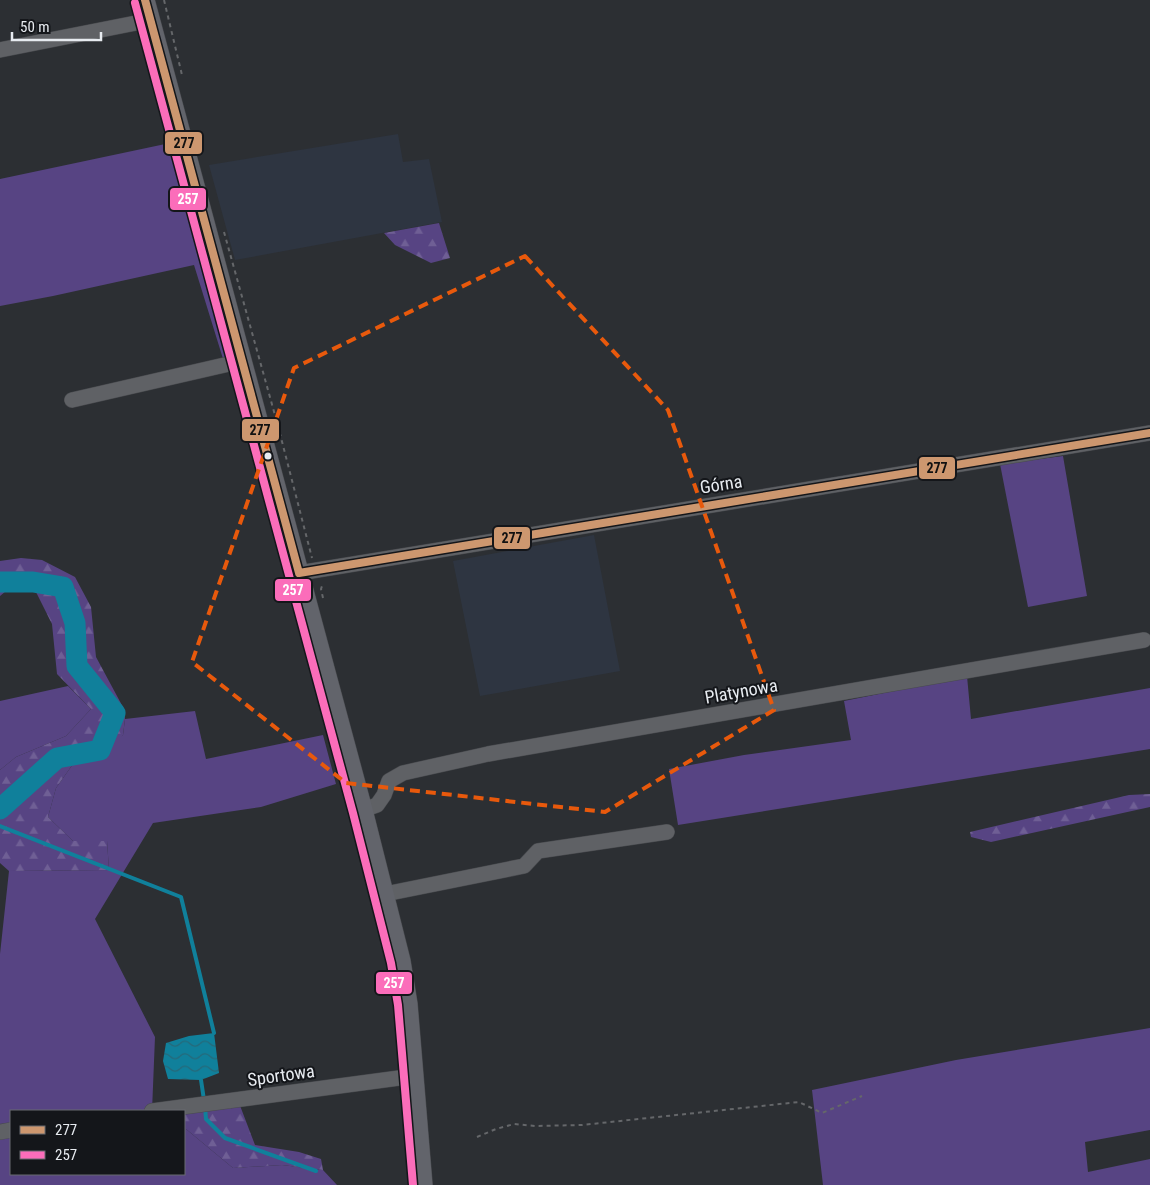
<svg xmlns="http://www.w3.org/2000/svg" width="1150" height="1185" viewBox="0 0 1150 1185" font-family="'Roboto Condensed',sans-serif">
	<defs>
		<pattern id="forest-firs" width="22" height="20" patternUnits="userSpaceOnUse" patternTransform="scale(1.25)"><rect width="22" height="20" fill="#574483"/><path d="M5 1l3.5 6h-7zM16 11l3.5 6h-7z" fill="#6f5f95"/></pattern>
		<pattern id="water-waves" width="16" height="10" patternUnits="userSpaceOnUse" patternTransform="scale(1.25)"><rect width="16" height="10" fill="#10809b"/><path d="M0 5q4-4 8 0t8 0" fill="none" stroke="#25697a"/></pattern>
	</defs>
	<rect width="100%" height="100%" fill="#2c2f33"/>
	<path fill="#2e3541" d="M 398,134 L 403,162 L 429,159 L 442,222 L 235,260 L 209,165 Z
		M 594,535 L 620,671 L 480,696 L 453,561 Z"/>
	<path fill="#574483" d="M 170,143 L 230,360 L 224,362 L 194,265 L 53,296 L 0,306 L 0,179 Z
		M 1063,456 L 1087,596 L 1028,607 L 1000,464 Z
		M 967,676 L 971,719 L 1150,688 L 1150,749 L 678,825 L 669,769 L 744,755 L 851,740 L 844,701 Z
		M 68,686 L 91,709 L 66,736 L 16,757 L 0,770 L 0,701 Z
		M 195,711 L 206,759 L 323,735 L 336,784 L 261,807 L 153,823 L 95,919 L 155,1037 L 152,1111 L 11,1111 L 11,1174 L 184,1174 L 184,1129 L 186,1129 L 233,1168 L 282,1165 L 323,1170 L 337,1185 L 0,1185 L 0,954 L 9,871 L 109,870 L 107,841 L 73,841 L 48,817 L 56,788 L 73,764 L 101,757 L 123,735 L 125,719 Z
		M 1150,1028 L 1150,1130 L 1085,1142 L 1088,1172 L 1150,1159 L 1150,1185 L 823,1185 L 812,1090 L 956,1060 Z"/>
	<path fill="url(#forest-firs)" d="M 439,223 L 450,258 L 431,263 L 395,245 L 384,233 Z
		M 21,558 L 42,560 L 75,577 L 91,607 L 96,657 L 124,709 L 125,719 L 123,735 L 118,743 L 101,757 L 73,764 L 56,788 L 48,817 L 73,841 L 107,841 L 109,870 L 9,871 L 0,863 L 0,770 L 16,757 L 66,736 L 91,709 L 57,674 L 52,624 L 35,590 L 6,591 L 0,596 L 0,561 Z
		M 1150,794 L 1150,807 L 991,842 L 971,837 L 970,832 L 1129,795 Z
		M 239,1103 L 255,1145 L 299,1152 L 321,1159 L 323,1170 L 282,1165 L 233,1168 L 186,1129 L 184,1129 L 184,1111 Z"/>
	<path fill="url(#water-waves)" d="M 214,1033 L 219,1073 L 201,1080 L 168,1079 L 163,1061 L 166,1043 L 189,1036 Z"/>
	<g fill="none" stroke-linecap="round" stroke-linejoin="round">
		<path stroke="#10809b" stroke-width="4" d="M 0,826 L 181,897 L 214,1033
			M 201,1080 L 204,1100
			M 205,1107 L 206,1119 L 225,1138 L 316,1171"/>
		<path stroke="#10809b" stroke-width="21" d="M 0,582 L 33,582 L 63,587 L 75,623 L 77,666 L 115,713 L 100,750 L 57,758 L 0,809"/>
		<defs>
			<path id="minor" d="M 0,50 L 151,20
				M 72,400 L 242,361
				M 299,573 L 1150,433
				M 363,810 L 377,805 L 384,795 L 389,781 L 403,773 L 488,754 L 1144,640
				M 385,894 L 524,866 L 538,851 L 667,832
				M 152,1111 L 414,1076
				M 0,1132 L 11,1130"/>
			<path id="major" d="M 145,0 L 363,810 L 401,961 L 408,1004 L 423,1185"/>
		</defs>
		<use href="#minor" stroke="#484a4e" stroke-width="16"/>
		<use href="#major" stroke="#484a4e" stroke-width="20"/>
		<path stroke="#65676a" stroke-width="2" stroke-dasharray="4 4" stroke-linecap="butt" d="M 164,0 L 182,75
			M 224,232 L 278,426 L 312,558
			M 323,598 L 321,589 L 323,583
			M 477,1137 L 496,1129 L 514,1124 L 535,1126 L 582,1125 L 799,1102 L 822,1113 L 862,1096"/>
		<use href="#minor" stroke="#5f6165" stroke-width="15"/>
		<use href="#major" stroke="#62646b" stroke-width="19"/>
		<defs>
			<path id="bus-1" d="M 145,0 L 299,573
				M 299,573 L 1150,433"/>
			<path id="bus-2" d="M 135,3 L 353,813 L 391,963 L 398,1005 L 413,1185"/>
		</defs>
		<use href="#bus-1" stroke="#14161a" stroke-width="11"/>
		<use href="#bus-2" stroke="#14161a" stroke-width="11"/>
		<use href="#bus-1" stroke="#cd976f" stroke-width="8"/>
		<use href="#bus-2" stroke="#fb6dba" stroke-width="8"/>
	</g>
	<path fill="none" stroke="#e8590c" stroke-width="4" stroke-dasharray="10 6" stroke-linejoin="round" d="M 525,256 L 668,410 L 774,710 L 605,812 L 346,783 L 192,662 L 294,368 Z"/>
	<circle fill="#e7ebf0" stroke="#14161a" stroke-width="2" cx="268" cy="456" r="4.5"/>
	<g text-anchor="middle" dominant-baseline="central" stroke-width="4" stroke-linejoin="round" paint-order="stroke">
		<g font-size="18" fill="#e7ebf0" stroke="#14161a">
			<text transform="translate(721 484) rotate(-9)">Górna</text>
			<text transform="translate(741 691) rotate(-10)">Platynowa</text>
			<text transform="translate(281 1075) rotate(-8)">Sportowa</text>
		</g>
	</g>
	<g stroke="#14161a" stroke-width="2">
		<rect x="164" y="131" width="39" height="24" rx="5" fill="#cd976f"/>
		<rect x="169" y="187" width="38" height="24" rx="5" fill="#fb6dba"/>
		<rect x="241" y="418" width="39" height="24" rx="5" fill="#cd976f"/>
		<rect x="918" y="456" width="38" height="24" rx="5" fill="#cd976f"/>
		<rect x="493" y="526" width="38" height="24" rx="5" fill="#cd976f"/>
		<rect x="274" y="578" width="38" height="24" rx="5" fill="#fb6dba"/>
		<rect x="375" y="971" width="38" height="24" rx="5" fill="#fb6dba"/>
	</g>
	<g font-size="14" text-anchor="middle" font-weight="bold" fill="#fff">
		<text x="188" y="204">257</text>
		<text x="293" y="595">257</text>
		<text x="394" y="988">257</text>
	</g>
	<g font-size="14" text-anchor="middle" font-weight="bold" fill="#111">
		<text x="184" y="148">277</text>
		<text x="260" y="435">277</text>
		<text x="937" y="473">277</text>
		<text x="512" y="543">277</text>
	</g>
	<rect x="10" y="1110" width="175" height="65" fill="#14161a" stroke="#686b70"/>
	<rect x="20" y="1126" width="25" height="8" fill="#cd976f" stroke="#686b70"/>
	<text x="55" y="1135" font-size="15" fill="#e7ebf0">277</text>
	<rect x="20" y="1151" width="25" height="8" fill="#fb6dba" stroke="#686b70"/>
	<text x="55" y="1160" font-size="15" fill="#e7ebf0">257</text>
	<path d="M12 32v8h89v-8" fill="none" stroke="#e7ebf0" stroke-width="2.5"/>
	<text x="20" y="32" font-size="15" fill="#e7ebf0" stroke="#14161a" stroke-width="4" paint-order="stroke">50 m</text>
</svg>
